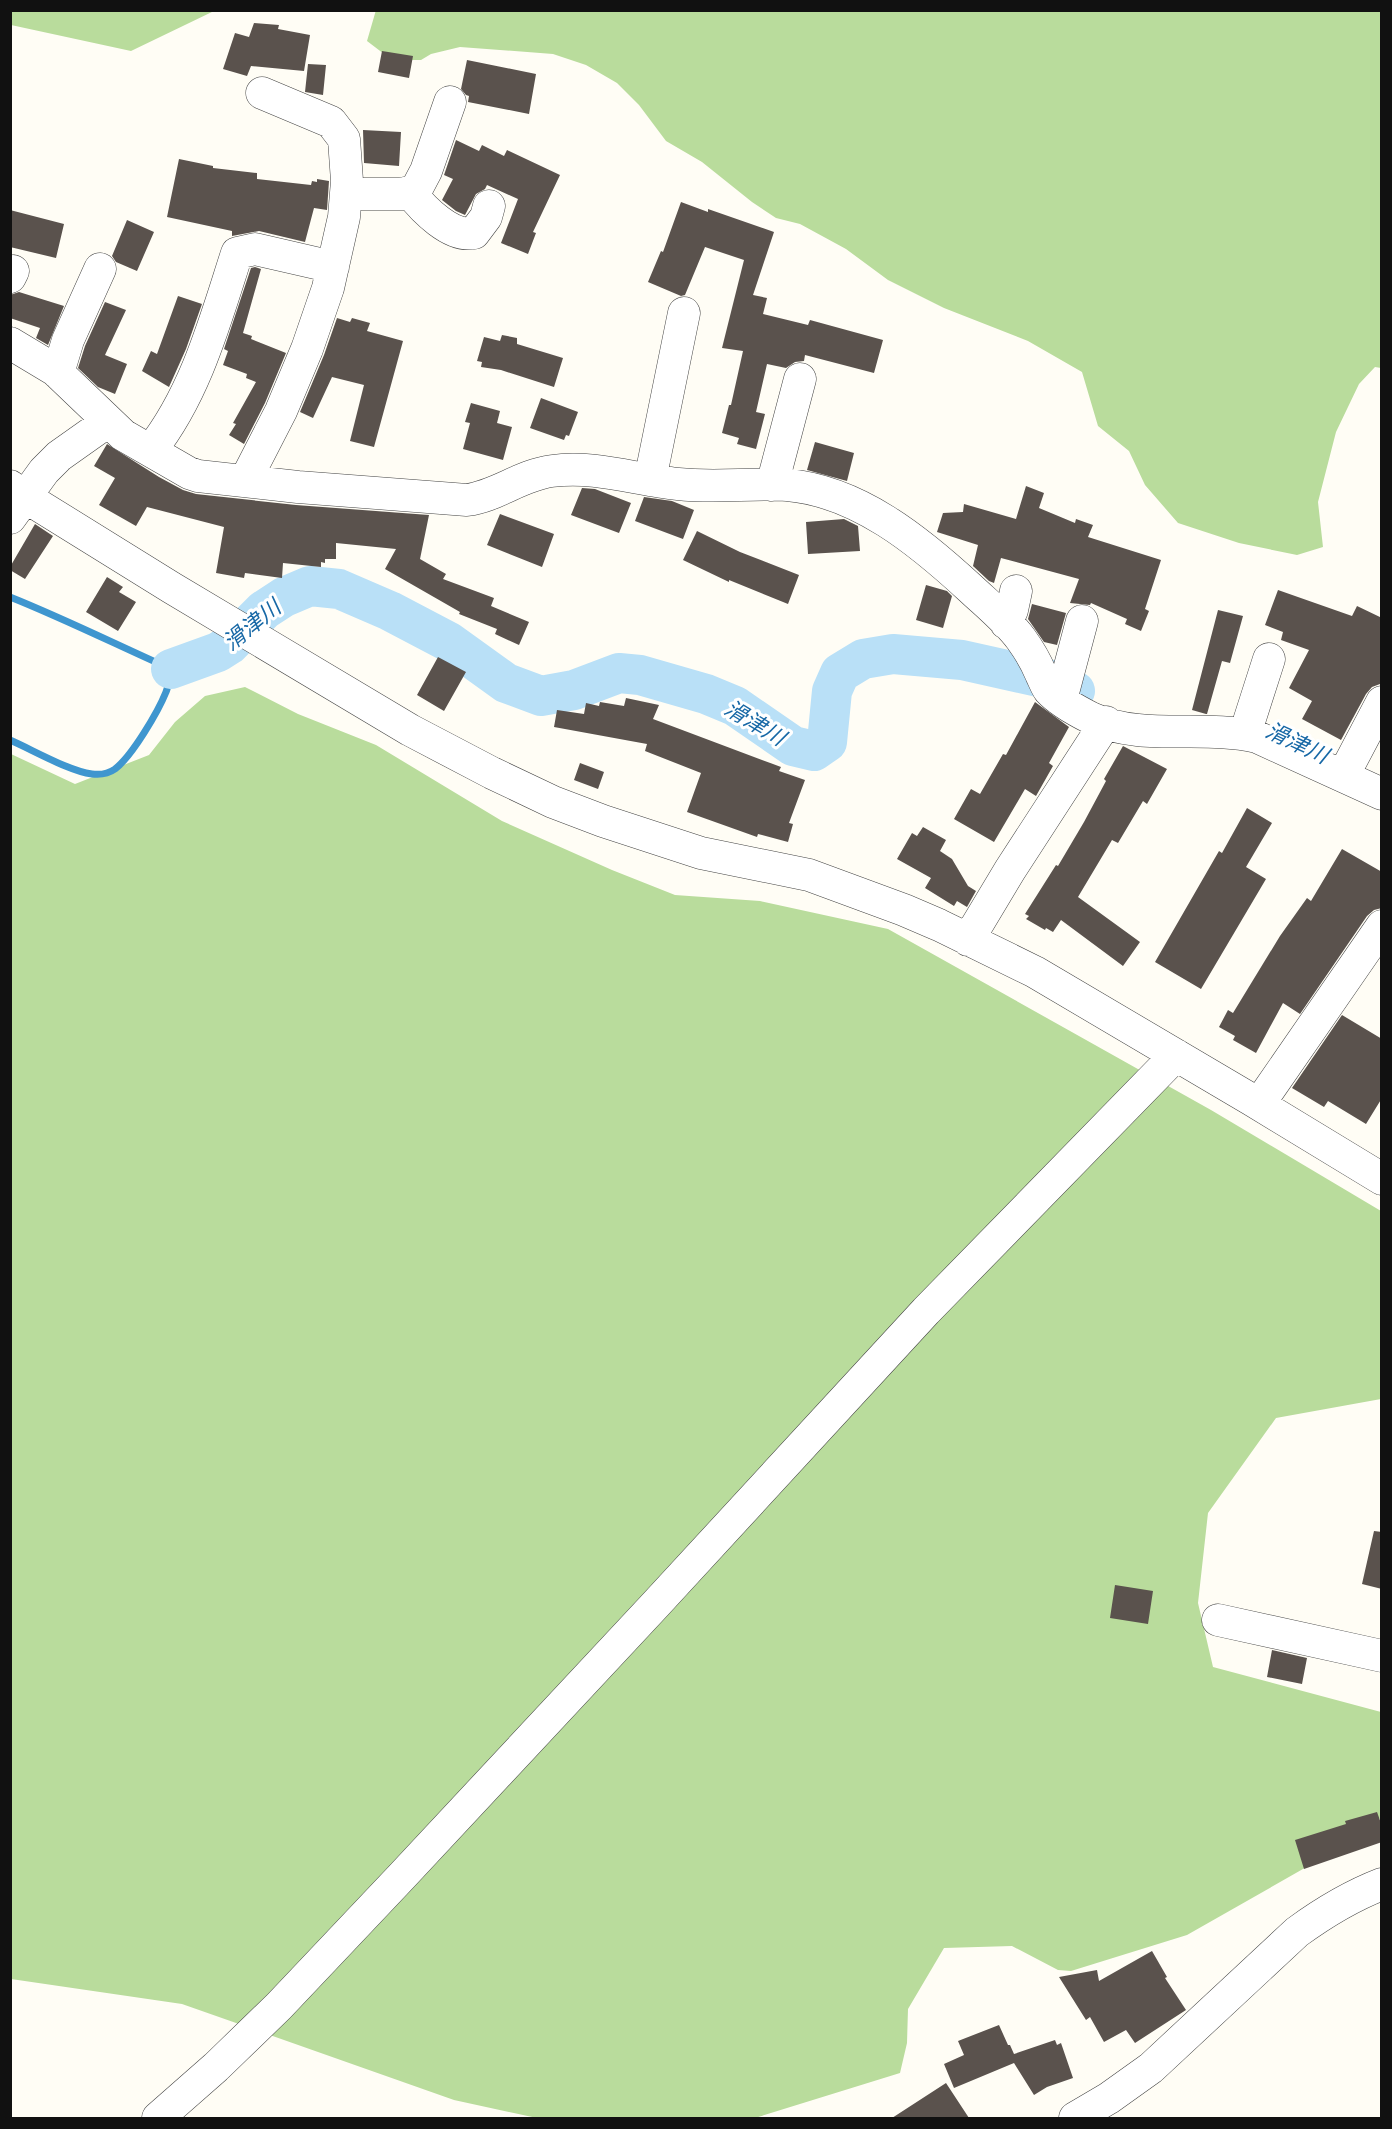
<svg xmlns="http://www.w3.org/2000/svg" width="1392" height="2129" viewBox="0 0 1392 2129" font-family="Bitter,'Noto Sans JP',serif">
	<rect width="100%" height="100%" fill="#fffdf5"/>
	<path fill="#b9dc9c" d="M 11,10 L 214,10 L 214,11 L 131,51 L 11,25 Z
		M 376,10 L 1381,11 L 1381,368 L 1375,367 L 1359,384 L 1336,432 L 1318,502 L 1323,547 L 1297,555 L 1239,543 L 1178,523 L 1145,485 L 1129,451 L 1098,426 L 1082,372 L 1028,341 L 944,308 L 888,280 L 846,249 L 800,224 L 776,218 L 752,202 L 702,162 L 666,141 L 639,105 L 617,83 L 586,65 L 553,54 L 460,47 L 431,54 L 421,60 L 392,60 L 367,41 Z
		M 245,687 L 298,714 L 376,745 L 502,821 L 612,870 L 675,895 L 760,901 L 888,929 L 1211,1110 L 1381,1211 L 1381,1399 L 1276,1418 L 1208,1513 L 1198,1603 L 1213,1667 L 1381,1712 L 1381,1817 L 1368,1832 L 1187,1935 L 1071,1971 L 1058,1970 L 1012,1946 L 944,1948 L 908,2009 L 907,2043 L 900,2073 L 755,2118 L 537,2118 L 454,2100 L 182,2004 L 11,1979 L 11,754 L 75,784 L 149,755 L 175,722 L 205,696 Z"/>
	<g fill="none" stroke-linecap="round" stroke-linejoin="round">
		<path stroke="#3f96cf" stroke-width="7" d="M 10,597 C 65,619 117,645 171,669 C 169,676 169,685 166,692 C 158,712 132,756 115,769 C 108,774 100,775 92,774 C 69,771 33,750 10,740"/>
		<path stroke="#b9e0f7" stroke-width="40" d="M 171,669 L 218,652 L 229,645 L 264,610 L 284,597 L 310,586 L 339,589 L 390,611 L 449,642 L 506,683 L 541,696 L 574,690 L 619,673 L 640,675 L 706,694 L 735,706 L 793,746 L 814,751 L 827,742 L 832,691 L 840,673 L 863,659 L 893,654 L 962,660 L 1061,682 L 1075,691"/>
	</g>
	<path fill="#5a524d" d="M 254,23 L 279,25 L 278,29 L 310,35 L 304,71 L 251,66 L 247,76 L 223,69 L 235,33 L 249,37 Z
		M 382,51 L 413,56 L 409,78 L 378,72 Z
		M 467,60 L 536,74 L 529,114 L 468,102 L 469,96 L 466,95 L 461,89 Z
		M 308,64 L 326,65 L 323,95 L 305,92 Z
		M 363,130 L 401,132 L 399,166 L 364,163 Z
		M 456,140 L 479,151 L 482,145 L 504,156 L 507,150 L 560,175 L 533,232 L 536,233 L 528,254 L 501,243 L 518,199 L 487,185 L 485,189 L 476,194 L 465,215 L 456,211 L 442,200 L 453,179 L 444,175 Z
		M 179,159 L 213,166 L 213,168 L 257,173 L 257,179 L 311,185 L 312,181 L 317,182 L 317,179 L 329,181 L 327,210 L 314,208 L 305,242 L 259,231 L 232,236 L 232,231 L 167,217 Z
		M 681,202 L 708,212 L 708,209 L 774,232 L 753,295 L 767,298 L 763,314 L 808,325 L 810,320 L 883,340 L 874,373 L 805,355 L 804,361 L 795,362 L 786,368 L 767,364 L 756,412 L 765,414 L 756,449 L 737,444 L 739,438 L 722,433 L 729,405 L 731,405 L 743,351 L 722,348 L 744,260 L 705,247 L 685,295 L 681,296 L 648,282 L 661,251 L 663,252 Z
		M 10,210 L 64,224 L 56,258 L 10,247 Z
		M 127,220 L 154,232 L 137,271 L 116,262 L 112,256 Z
		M 255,267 L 261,269 L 243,333 L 252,336 L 251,339 L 286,353 L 265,403 L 244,444 L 229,435 L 236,424 L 233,423 L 256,382 L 246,378 L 247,374 L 223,365 L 228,351 L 224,349 L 251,268 Z
		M 19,292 L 64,306 L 48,345 L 36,338 L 40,328 L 10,318 L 10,295 Z
		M 178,296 L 202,304 L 186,349 L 169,387 L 142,371 L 151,351 L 157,354 Z
		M 105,302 L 126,310 L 105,355 L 127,364 L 115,394 L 98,387 L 78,368 L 85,346 Z
		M 337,318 L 350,322 L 352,318 L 370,323 L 367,331 L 403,341 L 374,447 L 350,441 L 364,385 L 332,377 L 313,418 L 300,412 L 324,355 Z
		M 502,335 L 517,338 L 517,344 L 563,358 L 554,387 L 501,370 L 481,367 L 482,362 L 477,361 L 484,337 L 500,341 Z
		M 541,398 L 578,412 L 569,436 L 566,435 L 564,440 L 530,428 Z
		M 471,403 L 500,411 L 497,423 L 512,427 L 503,460 L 463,449 L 470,423 L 465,422 Z
		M 815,442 L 854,453 L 847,481 L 807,470 Z
		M 107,444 L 159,477 L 183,490 L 196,494 L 296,505 L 429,515 L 420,559 L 446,574 L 443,579 L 494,598 L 491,606 L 529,622 L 519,645 L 495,634 L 497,629 L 459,614 L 460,612 L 385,569 L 396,549 L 336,543 L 336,559 L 325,559 L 325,563 L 321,562 L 321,567 L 283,563 L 282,578 L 245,573 L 244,578 L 216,573 L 224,527 L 147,507 L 136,526 L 99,505 L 115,478 L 94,466 Z
		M 1026,486 L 1044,493 L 1039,508 L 1075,523 L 1076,519 L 1093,525 L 1088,537 L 1161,560 L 1145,609 L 1149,611 L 1141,631 L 1125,624 L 1127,619 L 1091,603 L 1090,605 L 1070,603 L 1079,579 L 1001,558 L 994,583 L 989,581 L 973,566 L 978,545 L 937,532 L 943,513 L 963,512 L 964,504 L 1016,519 Z
		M 582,488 L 595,489 L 631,503 L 619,533 L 571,515 Z
		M 644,497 L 672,501 L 694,510 L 683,539 L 635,521 Z
		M 500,514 L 554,534 L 542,567 L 487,545 Z
		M 844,519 L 858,526 L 860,551 L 808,554 L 806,522 Z
		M 35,524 L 53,536 L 25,579 L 10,570 L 10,567 Z
		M 697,531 L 740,552 L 799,575 L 788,604 L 729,580 L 729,582 L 683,560 Z
		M 107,577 L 123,587 L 119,592 L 136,602 L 118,631 L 86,612 Z
		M 926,585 L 947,591 L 952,596 L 943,628 L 916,620 Z
		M 1278,590 L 1352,616 L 1357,606 L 1382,618 L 1382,681 L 1380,684 L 1372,687 L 1366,694 L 1341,740 L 1302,719 L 1312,701 L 1289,688 L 1309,650 L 1281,640 L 1283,632 L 1265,625 Z
		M 1032,604 L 1066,613 L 1057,645 L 1044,642 L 1028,619 Z
		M 1218,610 L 1243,616 L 1230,663 L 1222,661 L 1207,714 L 1206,714 L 1192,710 Z
		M 438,657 L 466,672 L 444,711 L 417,695 Z
		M 626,698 L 659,705 L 653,719 L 781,767 L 779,771 L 805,780 L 789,823 L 793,824 L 788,842 L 758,834 L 757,837 L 687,812 L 701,773 L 645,751 L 647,744 L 554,727 L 557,710 L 584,714 L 586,703 L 599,706 L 600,702 L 624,706 Z
		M 1035,702 L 1069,727 L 1049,763 L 1053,766 L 1036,796 L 1025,789 L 994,842 L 954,819 L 971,789 L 980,794 L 1003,754 L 1006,755 Z
		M 1123,746 L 1167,769 L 1147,804 L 1143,801 L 1118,843 L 1112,840 L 1078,897 L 1140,942 L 1123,966 L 1061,920 L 1053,932 L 1046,928 L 1045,930 L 1026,919 L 1029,916 L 1025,914 L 1056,865 L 1058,866 L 1084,822 L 1106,781 L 1104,779 Z
		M 580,763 L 604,772 L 598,789 L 574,780 Z
		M 1247,808 L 1272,823 L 1246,867 L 1266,879 L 1201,989 L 1155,962 L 1219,851 L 1222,853 Z
		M 923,827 L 946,840 L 940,851 L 952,859 L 968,886 L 976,891 L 967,907 L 957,901 L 954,906 L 925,888 L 931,878 L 897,859 L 912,833 L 917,836 Z
		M 1342,849 L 1382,872 L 1382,908 L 1374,910 L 1367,916 L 1300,1014 L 1283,1003 L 1256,1053 L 1233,1040 L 1235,1036 L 1219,1027 L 1228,1010 L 1233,1013 L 1280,936 L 1307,898 L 1311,901 Z
		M 1342,1015 L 1382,1039 L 1382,1098 L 1366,1124 L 1328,1101 L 1324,1107 L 1292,1088 Z
		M 1374,1531 L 1382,1532 L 1382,1589 L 1362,1584 Z
		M 1115,1585 L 1153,1591 L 1148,1624 L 1110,1618 Z
		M 1272,1650 L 1307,1658 L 1302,1684 L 1267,1677 Z
		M 1377,1812 L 1382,1826 L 1382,1842 L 1304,1869 L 1295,1840 L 1346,1824 L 1345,1821 Z
		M 1152,1951 L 1167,1977 L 1165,1978 L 1186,2010 L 1135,2043 L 1126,2030 L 1104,2042 L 1090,2017 L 1086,2020 L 1059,1977 L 1097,1970 L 1099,1981 Z
		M 999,2025 L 1008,2045 L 1010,2045 L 1014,2054 L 1055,2040 L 1057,2045 L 1061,2043 L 1073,2078 L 1047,2087 L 1034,2095 L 1014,2063 L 954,2088 L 944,2064 L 964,2055 L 958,2041 Z
		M 946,2083 L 969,2118 L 892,2118 Z"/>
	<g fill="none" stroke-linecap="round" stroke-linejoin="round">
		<defs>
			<path id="minor" d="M 410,192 C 423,209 451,238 474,233 L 486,217 L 489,206
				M 346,194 L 402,194 L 416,190 L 426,171 L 450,102
				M 10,277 L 13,271
				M 10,343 L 55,370 L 123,435 L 189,473 L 198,476 L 298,487 L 467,500 C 497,496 521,475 552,471 C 595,465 636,480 678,484 C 714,488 751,483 787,485 C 858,491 919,541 970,588 C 987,604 1007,620 1021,639 C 1029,650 1036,662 1041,674 C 1044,680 1046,686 1049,690 C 1060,702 1077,711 1091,718 C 1143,742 1203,724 1257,737 L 1382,794
				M 58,373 L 68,340 L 100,269
				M 151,450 C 196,393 215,321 237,253 L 255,249 L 333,267
				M 650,480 L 684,313
				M 245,481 L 281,411 L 307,349 L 328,288 L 344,217 L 347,181 L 344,139 L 331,122 L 262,93
				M 772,485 L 800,379
				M 10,486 L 22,495 L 172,588 L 410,730 L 492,773 L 553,802 L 603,821 L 701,853 L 809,875 L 904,910 L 939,925 L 1035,972 L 1252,1100 L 1382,1179
				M 10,518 L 44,471 L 59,456 L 107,422
				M 1006,623 L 1012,610 L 1016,591
				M 1061,700 L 1082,621
				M 1245,734 L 1269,659
				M 1343,776 L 1382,702
				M 968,940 L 1010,870 L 1106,722
				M 1259,1104 L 1382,926
				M 1218,1620 L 1382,1656
				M 158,2118 L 216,2067 L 279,2006 L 403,1875 L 656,1604 L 926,1311 L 1176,1055
				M 1075,2118 L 1109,2098 L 1151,2068 L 1297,1932 C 1323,1913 1351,1896 1382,1884"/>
		</defs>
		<use href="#minor" stroke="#444" stroke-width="33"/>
		<use href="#minor" stroke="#fff" stroke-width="32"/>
	</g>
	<g text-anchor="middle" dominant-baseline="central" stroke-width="6" stroke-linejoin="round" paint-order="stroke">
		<g font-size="22" font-style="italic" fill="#1768a6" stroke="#fff">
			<text transform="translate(252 625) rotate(-39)">滑津川</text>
			<text transform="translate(755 723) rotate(31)">滑津川</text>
			<text transform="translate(1297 743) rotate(25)">滑津川</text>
		</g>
	</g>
	<rect width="1392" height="2129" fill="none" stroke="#111111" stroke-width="24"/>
</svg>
